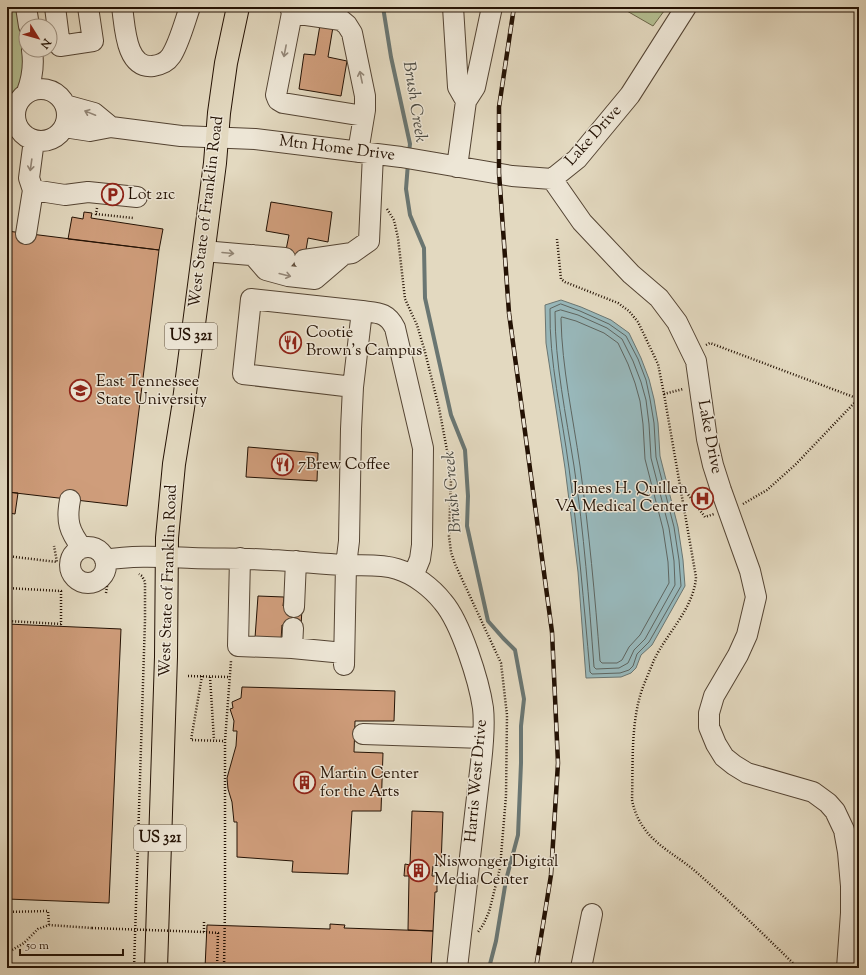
<svg xmlns="http://www.w3.org/2000/svg" width="866" height="975" viewBox="0 0 866 975" font-family="'Sorts Mill Goudy',serif">
	<rect width="100%" height="100%" fill="#e3d9c0"/>
	<filter id="stains"><feTurbulence type="fractalNoise" baseFrequency=".005" numOctaves="4"/><feColorMatrix values="0 0 0 0 .2 0 0 0 0 .09 0 0 0 0 .02 0 0 0 .5 -.17"/></filter>
	<radialGradient id="worn" r=".72"><stop offset=".6" stop-color="#630" stop-opacity="0"/><stop offset="1" stop-color="#630" stop-opacity=".3"/></radialGradient>
	<path fill="#b4bf92" stroke="#6c684b" d="M 7,7 L 18,7 L 25,56 L 21,87 L 17,91 L 7,96 Z
		M 620,7 L 667,7 L 653,26 Z"/>
	<path fill="#98b8bb" stroke="#6a7672" d="M 561,300 L 581,307 L 611,320 L 629,333 L 641,358 L 649,379 L 654,399 L 658,423 L 660,456 L 678,527 L 683,560 L 685,586 L 652,645 L 641,655 L 636,668 L 631,673 L 621,677 L 586,678 L 578,572 L 565,468 L 546,343 L 545,305 Z"/>
	<g fill="none" stroke-linecap="round" stroke-linejoin="round">
		<path stroke="#5e6560" stroke-width="1" d="M 561,304 L 580,311 L 609,324 L 626,336 L 638,359 L 646,380 L 650,399 L 654,423 L 656,457 L 674,527 L 679,560 L 681,586 L 649,642 L 637,654 L 633,666 L 629,670 L 620,673 L 592,674 L 590,672 C 584,604 578,536 569,468 C 562,415 549,362 550,309 Z
			M 561,310 L 578,315 L 607,328 L 622,339 L 633,361 L 641,382 L 646,400 L 649,424 L 651,458 L 669,528 L 674,561 L 675,585 L 645,639 L 634,650 L 628,663 L 619,668 L 596,669 L 594,667 C 589,600 584,533 574,466 C 566,415 555,364 555,312 Z
			M 562,317 L 576,321 L 604,333 L 618,343 L 628,364 L 635,383 L 640,401 L 643,424 L 645,459 L 663,529 L 668,562 L 669,583 L 640,635 L 629,647 L 622,660 L 617,663 L 602,663 L 600,661 C 595,596 589,531 580,466 C 573,417 562,368 561,319 Z"/>
		<path stroke="#6a7672" stroke-width="4" d="M 383,7 L 391,57 L 410,144 L 409,152
			M 408,163 L 406,189 L 410,215 L 424,248 L 425,298 L 451,415 L 465,450 L 468,496 L 467,526 L 488,621 L 503,638 L 515,650 L 524,699 L 521,726 L 521,763 L 518,835 L 506,880 L 496,941 L 489,968"/>
	</g>
	<path fill="#cf9d7b" stroke="#241204" d="M 320,25 L 333,27 L 328,57 L 347,61 L 341,96 L 299,89 L 304,54 L 315,55 Z
		M 271,202 L 332,212 L 328,242 L 308,238 L 303,268 L 283,265 L 289,235 L 266,231 Z
		M 84,212 L 92,213 L 91,218 L 163,229 L 159,250 L 68,239 L 72,217 L 83,219 Z
		M 7,231 L 159,250 L 127,506 L 7,492 Z
		M 248,447 L 318,453 L 317,481 L 246,477 Z
		M 7,492 L 18,493 L 15,514 L 9,513 L 7,529 Z
		M 258,596 L 284,597 L 283,606 L 302,608 L 301,627 L 282,625 L 281,640 L 255,638 Z
		M 7,624 L 121,629 L 109,903 L 7,899 Z
		M 242,687 L 395,691 L 394,721 L 355,721 L 354,752 L 383,753 L 381,811 L 352,811 L 348,874 L 292,872 L 293,861 L 237,857 L 237,822 L 234,822 L 232,802 L 228,789 L 227,778 L 236,746 L 237,731 L 233,731 L 234,721 L 230,709 L 233,708 L 232,702 L 241,698 Z
		M 412,811 L 443,812 L 441,866 L 433,866 L 432,876 L 437,876 L 437,892 L 435,892 L 433,931 L 408,930 L 409,876 L 404,876 L 405,864 L 410,865 Z
		M 330,924 L 345,925 L 344,928 L 433,931 L 431,968 L 205,968 L 207,925 L 330,929 Z"/>
	<g fill="none" stroke-linecap="round" stroke-linejoin="round">
		<defs>
			<path id="minor" d="M 26,7 L 29,26
				M 55,7 L 60,46 L 93,41 L 88,7
				M 122,7 C 125,25 125,69 153,66 C 160,65 167,62 171,56 C 179,44 185,21 190,7
				M 290,7 L 292,13 L 276,95 L 278,100 L 283,103 L 364,116
				M 453,7 L 458,87 L 466,101
				M 292,13 L 341,20 L 347,25 L 352,33 L 365,96 L 365,110 L 358,152
				M15 115a26 26 0 1 1 52 0a26 26 0 1 1-52 0Z
				M 27,92 C 32,79 34,64 32,50
				M 65,105 L 94,113 L 111,127
				M 64,127 L 90,131 L 111,127 L 181,136 L 255,139 L 401,157 L 512,176 L 552,179
				M 457,167 L 466,101 L 475,87 L 492,7
				M 552,179 L 582,222 L 631,274 L 659,298 L 677,322 L 696,361 L 707,439 L 713,465 L 721,490 L 750,571 L 756,597 L 747,635 L 738,655 L 714,696 L 709,713 L 709,727 L 716,744 L 724,757 L 734,765 L 747,773 L 813,792 L 828,803 L 835,811 L 844,830 L 848,852 L 851,886 L 851,913 L 847,968
				M 552,179 L 577,159 L 630,95 L 686,7
				M 33,190 L 65,195 L 88,192 L 137,197
				M 26,234 L 33,190 L 29,178 L 34,140
				M 203,251 L 285,258
				M 253,255 L 266,270 L 288,276 L 315,279 L 343,255
				M 304,260 L 352,253 L 369,241 L 373,154
				M 353,387 L 243,374 L 251,299 L 362,311
				M 70,500 C 66,521 69,531 82,548
				M70 565a18 18 0 1 1 36 0a18 18 0 1 1-36 0Z
				M 240,558 L 238,646 L 292,648 L 344,653
				M 105,560 C 134,555 163,557 192,558 C 219,559 245,558 271,560 C 296,561 321,564 346,565 C 363,566 381,564 397,569 C 414,574 432,588 443,602 C 461,623 479,681 483,708 C 485,726 483,745 481,763 L 457,968
				M 294,607 L 296,561
				M 292,648 L 293,628
				M 344,665 L 346,565 L 349,541 L 351,429 L 353,387 L 362,311 C 378,313 387,312 395,328 L 423,448 L 422,545 L 420,559 L 413,576
				M 363,734 L 483,738
				M 581,968 L 592,914"/>
			<path id="highway" d="M 156,968 L 166,657 L 167,538 L 174,464 L 183,408 L 215,163 L 219,113 L 226,63 L 238,7"/>
		</defs>
		<use href="#minor" stroke="#544433" stroke-width="22"/>
		<use href="#highway" stroke="#241204" stroke-width="24"/>
		<path stroke="#241204" stroke-width="2.5" stroke-dasharray="1 2" stroke-linecap="butt" d="M 97,208 L 96,214 L 133,218
			M 387,209 L 394,220 L 398,238 L 405,299 L 417,325 L 425,352 L 439,408 L 450,466 L 451,480 L 449,536 L 451,552 L 455,564 L 501,663 L 507,715 L 506,796 L 500,868 L 489,912 L 483,925 L 478,932
			M 557,239 L 561,279 L 565,282 L 618,303 L 629,311 L 638,322 L 658,364 L 664,394 L 683,389
			M 706,345 L 710,343 L 859,399
			M 664,394 L 696,577 C 694,608 667,633 654,660 C 649,673 642,687 639,700 C 631,731 633,768 632,800 C 634,810 638,820 644,828 C 656,846 679,857 695,871 C 731,902 764,935 798,968
			M 681,485 L 705,517 L 714,514
			M 743,504 L 767,490 L 796,464 L 858,399
			M 7,556 L 57,562 L 54,546
			M 7,588 L 61,591 L 61,624 L 7,621
			M 106,593 L 108,580 L 112,575
			M 188,676 L 230,677
			M 202,676 L 191,740 L 225,741
			M 210,677 L 214,740
			M 7,912 L 48,911 L 49,925
			M 204,922 L 204,932 L 218,933 L 217,968
			M 7,953 L 24,943 L 38,929 L 49,925 L 92,928
			M 134,968 L 145,620 L 145,582 L 142,576 L 139,574
			M 224,968 L 225,907 L 225,741 L 231,661"/>
		<use href="#minor" stroke="#ede6d6" stroke-width="20"/>
		<use href="#highway" stroke="#e3d9c0" stroke-width="22"/>
		<defs>
			<path id="rail" d="M 514,7 L 499,107 L 499,173 L 509,313 L 552,632 L 558,763 L 551,875 L 536,968"/>
		</defs>
		<use href="#rail" stroke="#241204" stroke-width="4.5"/>
		<use href="#rail" stroke="#ede6d6" stroke-width="3" stroke-dasharray="9" stroke-linecap="butt"/>
		<path stroke="#241204" stroke-width="2.5" stroke-dasharray="1 2" stroke-linecap="butt" d="M 92,928 L 204,932"/>
	</g>
	<defs><path id="oneway-shaft" d="M-6 0H5M1.5-3L5.5 0L1.5 3" fill="none" stroke-width="1.6" stroke-linecap="round" stroke-linejoin="round"/></defs>
	<g stroke="#938778">
		<use href="#oneway-shaft" transform="translate(285 51) rotate(101)"/>
		<use href="#oneway-shaft" transform="translate(361 77) rotate(-102)"/>
		<use href="#oneway-shaft" transform="translate(90 113) rotate(-158)"/>
		<use href="#oneway-shaft" transform="translate(31 165) rotate(98)"/>
		<use href="#oneway-shaft" transform="translate(228 253) rotate(5)"/>
		<use href="#oneway-shaft" transform="translate(285 275) rotate(14)"/>
	</g>
	<defs>
		<symbol id="parking-ring" viewBox="-11 -11 22 22"><circle r="9.5" fill="#ede6d6" stroke="#8f2418" stroke-width="1.5"/><path d="M-3.5-5.5H1a3.5 3.5 0 0 1 0 7H-1V5.5H-3.5ZM-1-3.4V-.6H.8a1.4 1.4 0 0 0 0-2.8Z" fill="#8f2418"/></symbol>
		<symbol id="restaurant-ring" viewBox="-11 -11 22 22"><circle r="9.5" fill="#ede6d6" stroke="#8f2418" stroke-width="1.5"/><path d="M-5-6h1v4h1v-4h1v4h1v-4h1v5L-1.5 .5V6h-2V.5L-5-1ZM5-6V6H3V1.5H1.5Q1.5-4 5-6Z" fill="#8f2418"/></symbol>
		<symbol id="university-ring" viewBox="-11 -11 22 22"><circle r="9.5" fill="#ede6d6" stroke="#8f2418" stroke-width="1.5"/><path d="M0-5L7-2L0 1L-7-2ZM-4 1L0 2.5L4 1V4Q0 6-4 4Z" fill="#8f2418"/></symbol>
		<symbol id="hospital-ring" viewBox="-11 -11 22 22"><circle r="9.5" fill="#ede6d6" stroke="#8f2418" stroke-width="1.5"/><path d="M-5-5h3v3.5h4V-5h3V5h-3V1.5h-4V5h-3Z" fill="#8f2418"/></symbol>
		<symbol id="building-ring" viewBox="-11 -11 22 22"><circle r="9.5" fill="#ede6d6" stroke="#8f2418" stroke-width="1.5"/><path d="M-4-6H4V6H1V3H-1V6H-4ZM-2.5-4.3h1.7v1.8h-1.7ZM.8-4.3h1.7v1.8H.8ZM-2.5-1h1.7V.8h-1.7ZM.8-1h1.7V.8H.8Z" fill="#8f2418"/></symbol>
	</defs>
	<g fill-rule="evenodd">
		<use href="#parking-ring" x="100" y="182" width="25" height="25"/>
		<use href="#restaurant-ring" x="278" y="330" width="25" height="25"/>
		<use href="#university-ring" x="68" y="378" width="25" height="25"/>
		<use href="#restaurant-ring" x="270" y="452" width="25" height="25"/>
		<use href="#hospital-ring" x="690" y="486" width="25" height="25"/>
		<use href="#building-ring" x="292" y="770" width="25" height="25"/>
		<use href="#building-ring" x="406" y="858" width="25" height="25"/>
	</g>
	<g text-anchor="middle" dominant-baseline="central" stroke-width="3" stroke-linejoin="round" paint-order="stroke">
		<g fill="#ede6d6" stroke="#605243" stroke-width="1">
			<rect x="165" y="323" width="52" height="26" rx="3"/>
			<rect x="134" y="825" width="52" height="26" rx="3"/>
		</g>
		<g font-size="15" font-weight="bold" fill="#241204">
			<text x="191" y="336">US 321</text>
			<text x="160" y="838">US 321</text>
		</g>
		<g font-size="16" fill="#241204" stroke="#ede6d6">
			<text transform="translate(594 136) rotate(-48)">Lake Drive</text>
			<text transform="translate(337 149) rotate(7)">Mtn Home Drive</text>
			<text transform="translate(207 212) rotate(-83)">West State of Franklin Road</text>
			<text transform="translate(709 437) rotate(79)">Lake Drive</text>
			<text transform="translate(169 581) rotate(-88)">West State of Franklin Road</text>
			<text transform="translate(477 781) rotate(-85)">Harris West Drive</text>
		</g>
		<g font-size="16" fill="#241204" stroke="#ede6d6" text-anchor="start">
			<text x="128" y="195">Lot 21c</text>
			<text x="306" y="333">Cootie<tspan x="306" dy="18">Brown's Campus</tspan></text>
			<text x="96" y="382">East Tennessee<tspan x="96" dy="18">State University</tspan></text>
			<text x="298" y="465">7Brew Coffee</text>
			<text x="688" y="489" text-anchor="end">James H. Quillen<tspan x="688" dy="18">VA Medical Center</tspan></text>
			<text x="320" y="774">Martin Center<tspan x="320" dy="18">for the Arts</tspan></text>
			<text x="434" y="862">Niswonger Digital<tspan x="434" dy="18">Media Center</tspan></text>
		</g>
		<g font-size="17" font-style="italic" fill="#4d4c44" stroke="#ede6d6">
			<text transform="translate(414 102) rotate(81)">Brush Creek</text>
			<text transform="translate(453 492) rotate(-95)">Brush Creek</text>
		</g>
	</g>
	<rect width="866" height="975" fill="none" stroke="#e3d9c0" stroke-width="24"/>
	<rect x="8" y="8" width="850" height="959" fill="none" stroke="#241204" stroke-width="2"/>
	<rect x="12" y="12" width="842" height="951" fill="none" stroke="#241204"/>
	<g transform="translate(38 38) rotate(127)"><circle r="19" fill="#ede6d6" stroke="#9d9182"/>
	<path d="M0-3L7 15L0 10L-7 15Z" fill="#8f2418"/>
	<text y="-6" font-size="11" font-weight="bold" text-anchor="middle" fill="#241204">N</text>
	</g>
	<path d="M20 949v6h103v-6" fill="none" stroke="#241204" stroke-width="2"/>
	<text x="26" y="949" font-size="12" fill="#241204" stroke="#ede6d6" stroke-width="3" paint-order="stroke">50 m</text>
	<rect width="100%" height="100%" filter="url(#stains)"/>
	<rect width="100%" height="100%" fill="url(#worn)"/>
</svg>
